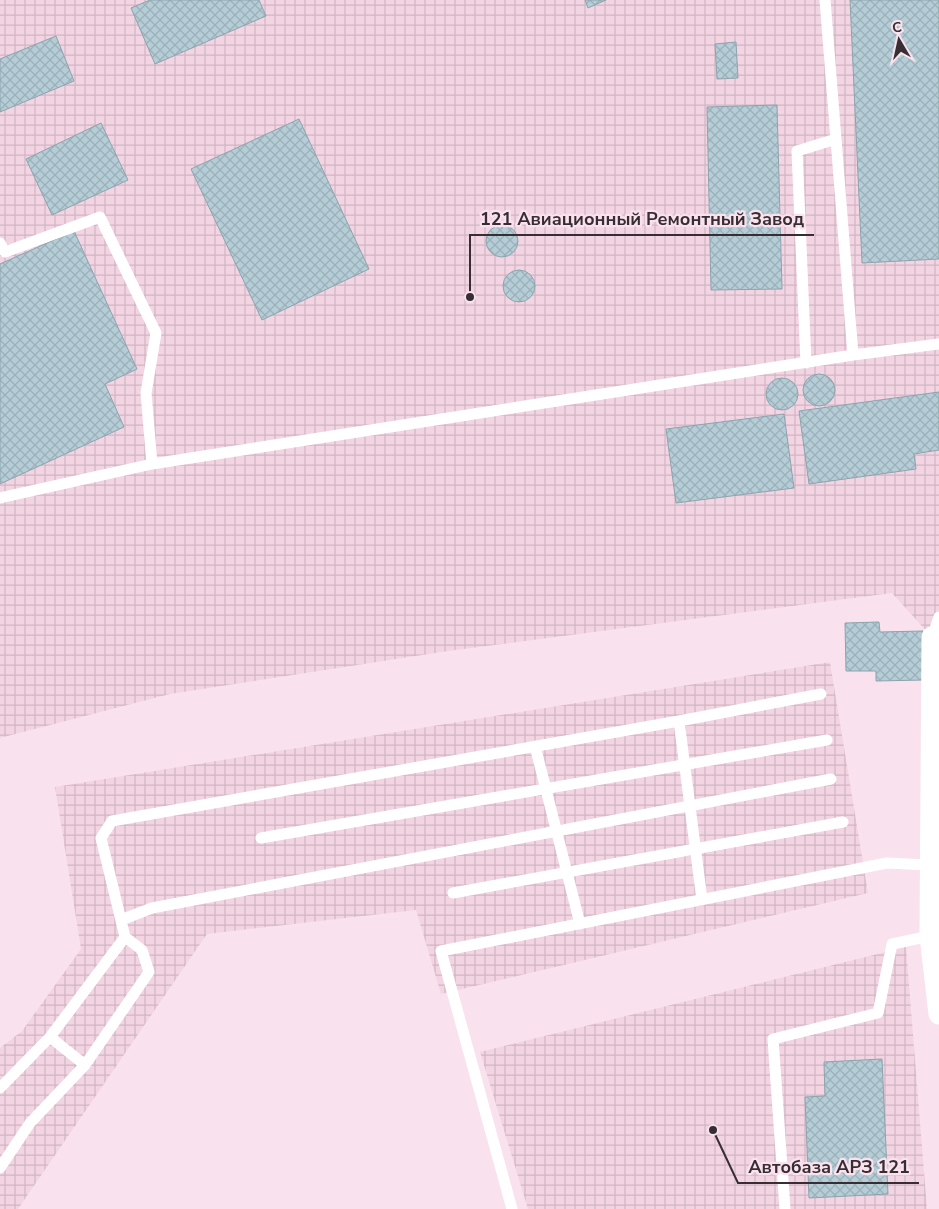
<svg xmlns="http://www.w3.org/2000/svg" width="939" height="1209" viewBox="0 0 939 1209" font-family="'Nunito Sans',sans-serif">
	<defs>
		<pattern id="industrial-grid" width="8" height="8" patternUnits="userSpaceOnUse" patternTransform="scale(1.25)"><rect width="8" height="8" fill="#f3d4e3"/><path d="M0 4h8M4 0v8" fill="none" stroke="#d1b6c3"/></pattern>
		<pattern id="building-cross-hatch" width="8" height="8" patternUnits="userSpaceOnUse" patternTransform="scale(1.25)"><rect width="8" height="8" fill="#b5cdd7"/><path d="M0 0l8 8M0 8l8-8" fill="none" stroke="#9cb0b9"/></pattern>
	</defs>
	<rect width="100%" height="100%" fill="#f9e2ed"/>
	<path fill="url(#industrial-grid)" d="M 0,0 L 939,0 L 939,645 L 892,593 L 448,651 L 170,694 L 0,738 Z
		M 830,662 L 868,893 L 441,994 L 416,910 L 207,934 L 18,1209 L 0,1209 L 0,1048 L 22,1031 L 81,949 L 55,787 Z
		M 906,947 L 927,1209 L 528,1209 L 480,1052 Z"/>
	<path fill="url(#building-cross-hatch)" stroke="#8ca4ad" d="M 150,0 L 259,0 L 266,16 L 155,64 L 131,8 Z
		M 585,0 L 606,0 L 588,8 Z
		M 850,0 L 939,0 L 939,259 L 862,263 Z
		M 56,36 L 74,81 L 0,112 L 0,59 Z
		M 736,42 L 738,78 L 717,79 L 715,44 Z
		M 777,105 L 782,289 L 711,290 L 707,107 Z
		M 299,119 L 369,269 L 262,320 L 191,169 Z
		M 101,123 L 128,180 L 52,215 L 26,159 Z
		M486 241a16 16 0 1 1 32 0a16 16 0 1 1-32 0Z
		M 74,231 L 137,369 L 105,384 L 124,427 L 0,484 L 0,264 Z
		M503 286a16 16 0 1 1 32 0a16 16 0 1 1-32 0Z
		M803 390a16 16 0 1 1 32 0a16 16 0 1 1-32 0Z
		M766 394a16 16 0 1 1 32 0a16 16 0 1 1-32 0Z
		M 939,392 L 939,450 L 914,454 L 916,469 L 809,484 L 799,411 Z
		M 784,414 L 794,488 L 676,503 L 666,429 Z
		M 879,622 L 880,632 L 923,631 L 924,680 L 876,681 L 876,671 L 846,671 L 845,623 Z
		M 882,1059 L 888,1194 L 809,1198 L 805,1097 L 825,1096 L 824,1062 Z"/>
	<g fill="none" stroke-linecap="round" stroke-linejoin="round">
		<path stroke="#fff" stroke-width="11" d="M 825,0 L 853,355
			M 0,243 L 5,252 L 100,217 L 156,333 L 146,393 L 152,464
			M 806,363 L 797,151 L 836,139
			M 0,498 L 152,464 L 853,355 L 939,344
			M 932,637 L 939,617
			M 679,721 L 821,694
			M 535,746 L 580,924
			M 261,838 L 827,740
			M 453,893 L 843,822
			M 121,920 L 152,908 L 831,779
			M 50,1037 L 85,1065
			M 0,1088 L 50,1037 L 125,937 L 101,838 L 112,821 L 679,721 L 702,900
			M 0,1168 L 30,1123 L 85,1065 L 149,972 L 142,950 L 125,937
			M 512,1209 L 441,951 L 887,863 L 928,865
			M 785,1209 L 773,1039 L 878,1013 L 892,944 L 930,936"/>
		<path stroke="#fff" stroke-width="21" d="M 932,637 L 930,936 L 939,1014"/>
	</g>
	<path fill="none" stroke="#372e33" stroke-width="2" d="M470 297L470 235H814M713 1130L738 1183H919"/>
	<g fill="#372e33" stroke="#f9e2ed" stroke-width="2">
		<circle cx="470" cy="297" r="5"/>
		<circle cx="713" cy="1130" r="5"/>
	</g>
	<g font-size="18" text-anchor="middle" font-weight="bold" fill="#372e33" stroke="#f9e2ed" stroke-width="4.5" stroke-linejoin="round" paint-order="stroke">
		<text x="642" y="225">121 Авиационный Ремонтный Завод</text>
		<text x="829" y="1173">Автобаза АРЗ 121</text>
	</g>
	<g transform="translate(899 40) rotate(351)" stroke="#f9e2ed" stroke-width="4" paint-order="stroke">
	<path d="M0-4L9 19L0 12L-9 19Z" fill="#372e33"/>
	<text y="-8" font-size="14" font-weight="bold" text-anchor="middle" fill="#372e33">С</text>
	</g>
</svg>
